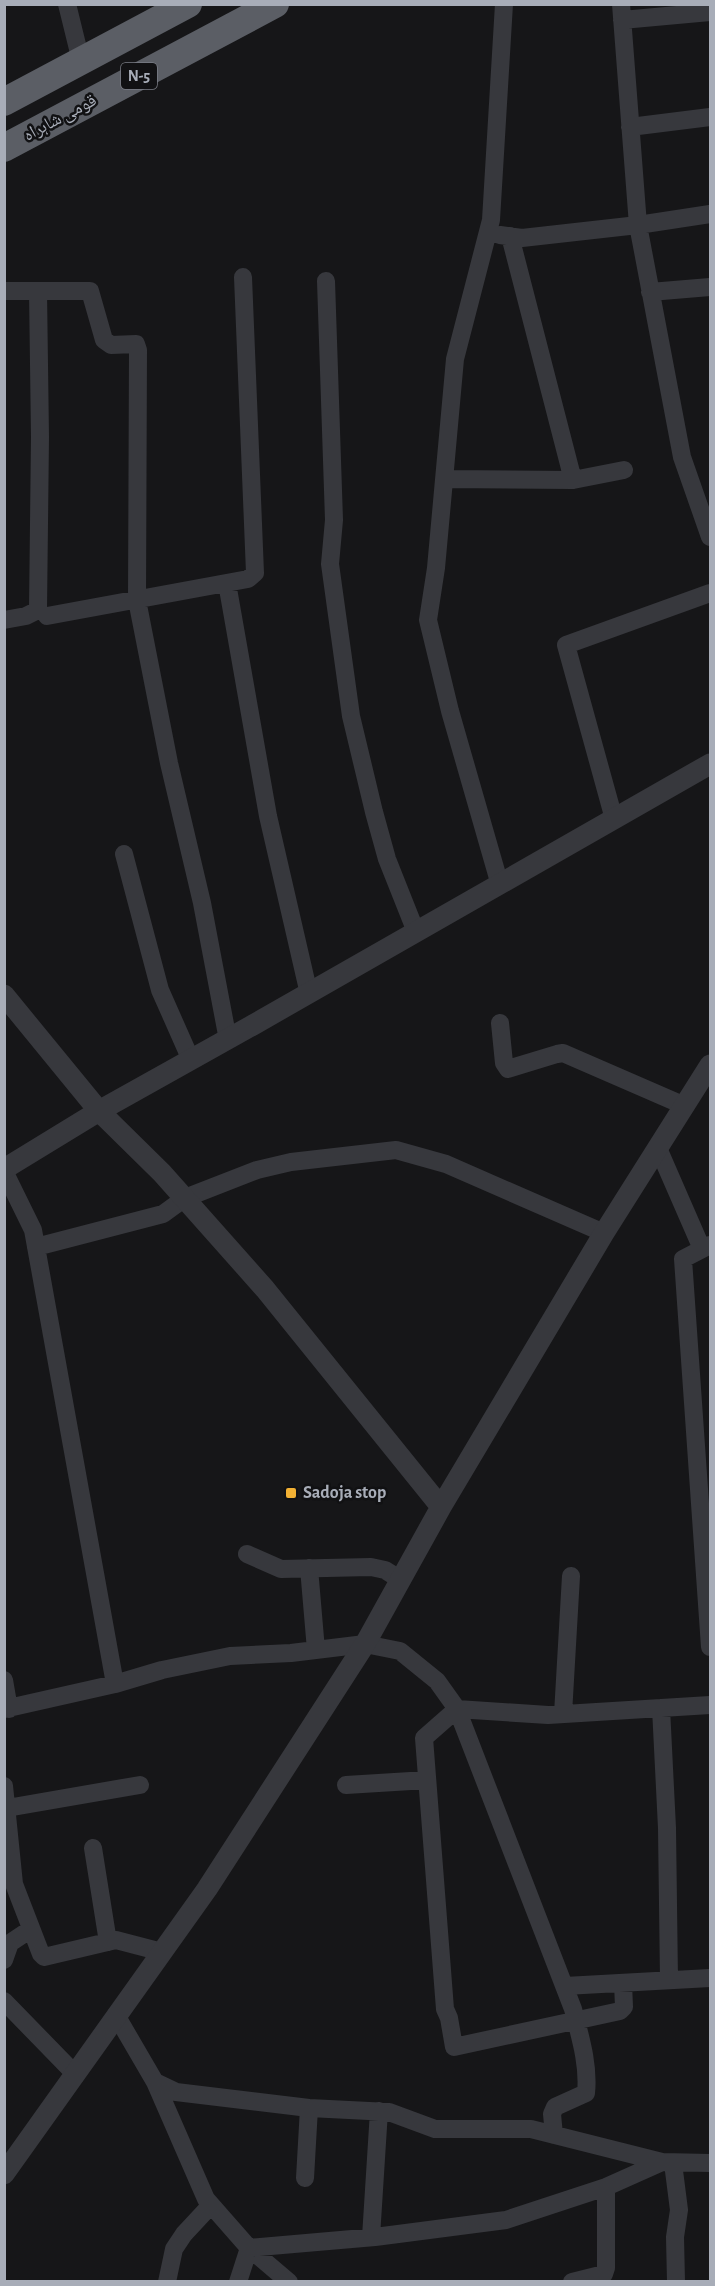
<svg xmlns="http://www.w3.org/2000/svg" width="715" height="2286" viewBox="0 0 715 2286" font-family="'Alegreya Sans','Noto Naskh Arabic',sans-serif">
	<rect width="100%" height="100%" fill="#161618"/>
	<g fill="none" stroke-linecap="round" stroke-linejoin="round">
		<path stroke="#37383d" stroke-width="18" d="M 67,4 L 81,61
			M 621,4 L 638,225 L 682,457 L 710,537
			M 622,20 L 710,12
			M 630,127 L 710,117
			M 500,235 L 522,238 L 638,225 L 710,214
			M 510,236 L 573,480
			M 326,281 L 334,520 L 330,564 L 351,716 L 374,812 L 387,859 L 416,932
			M 4,291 L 90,291 L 104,340 L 111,345 L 136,344 L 138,350 L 137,600 L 169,763 L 202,903 L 228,1040
			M 650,292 L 710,287
			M 444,479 L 573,480 L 624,470
			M 227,583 L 268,816 L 309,994
			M 47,616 L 248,579 L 255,573 L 243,277
			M 4,620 L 26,616 L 38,610 L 40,437 L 38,291
			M 614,819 L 566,645 L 710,593
			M 124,854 L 160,990 L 191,1060
			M 500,885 L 450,711 L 428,620 L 436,568 L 455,359 L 491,220 L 504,4
			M 500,1023 L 504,1063 L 508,1069 L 557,1054 L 563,1053 L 685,1106
			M 658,1148 L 702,1249
			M 4,1171 L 33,1230 L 115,1684 L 4,1709
			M 710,1245 L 683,1259 L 710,1647
			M 36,1247 L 163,1214 L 185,1198 L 257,1170 L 291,1162 L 396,1150 L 446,1164 L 604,1233
			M 247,1554 L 281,1569 L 371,1567 L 385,1570 L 401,1580
			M 309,1568 L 316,1650
			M 4,1680 L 9,1709
			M 115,1684 L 162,1670 L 230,1656 L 291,1653 L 365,1644 L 400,1651 L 437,1681 L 457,1709 L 548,1715 L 710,1705
			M 661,1708 L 667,1828 L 669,1980
			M 563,1714 L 571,1576
			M 346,1785 L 427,1780
			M 4,1786 L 14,1884 L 41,1954 L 44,1957 L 116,1940 L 162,1952
			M 7,1808 L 140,1785
			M 93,1848 L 108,1942
			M 4,1960 L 10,1943 L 31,1929
			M 565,1986 L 710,1978
			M 4,2001 L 76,2075
			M 116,2015 L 155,2082 L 206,2199 L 249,2248 L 289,2282
			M 155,2082 L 176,2092 L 309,2108 L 389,2112 L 435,2129 L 531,2129 L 662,2162 L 710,2163
			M 554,2135 L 552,2114 L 555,2107 L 586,2093 C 589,2065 580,2036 573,2009 L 457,1709 L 424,1738 L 445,2009 L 449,2018 L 454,2047 L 620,2011 L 624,2007 L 623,1983
			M 673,2163 L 679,2210 L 675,2237 L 676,2282
			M 305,2178 L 309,2108
			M 371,2237 L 379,2111
			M 167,2282 L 174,2249 L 184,2234 L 211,2205
			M 238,2282 L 249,2248 L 375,2237 L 506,2220 L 606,2187 L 662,2162
			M 572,2282 L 604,2274 L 606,2268 L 606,2187"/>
		<path stroke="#37383d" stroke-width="21" d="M 4,995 L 99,1111 L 162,1173 L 265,1289 L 441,1507
			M 4,1169 L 99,1111 L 253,1025 L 710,764
			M 4,2174 L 207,1889 L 365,1644 L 441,1507 L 604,1233 L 710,1065"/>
		<path stroke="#5b5e65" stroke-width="28" d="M 4,102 L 188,4
			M 4,148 L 275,4"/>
	</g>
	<rect fill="#f2b134" stroke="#111113" stroke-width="2" x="285" y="1487" width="12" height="12" rx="3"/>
	<g text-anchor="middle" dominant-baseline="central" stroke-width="5" stroke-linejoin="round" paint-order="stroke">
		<rect fill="#111113" stroke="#7b7e86" stroke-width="1.5" x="121" y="63" width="36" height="26" rx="4.5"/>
		<g font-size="16" font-weight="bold" fill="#a8adb8">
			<text x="139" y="76">N-5</text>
		</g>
		<g font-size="18" fill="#a8adb8" stroke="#111113">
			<text transform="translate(60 118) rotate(-28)">قومی شاہراہ</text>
		</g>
		<g font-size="18" font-weight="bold" fill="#a8adb8" stroke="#111113" text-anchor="start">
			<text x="303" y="1493">Sadoja stop</text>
		</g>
	</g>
	<rect width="715" height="2286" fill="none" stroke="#a8adb8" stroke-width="12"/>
</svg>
